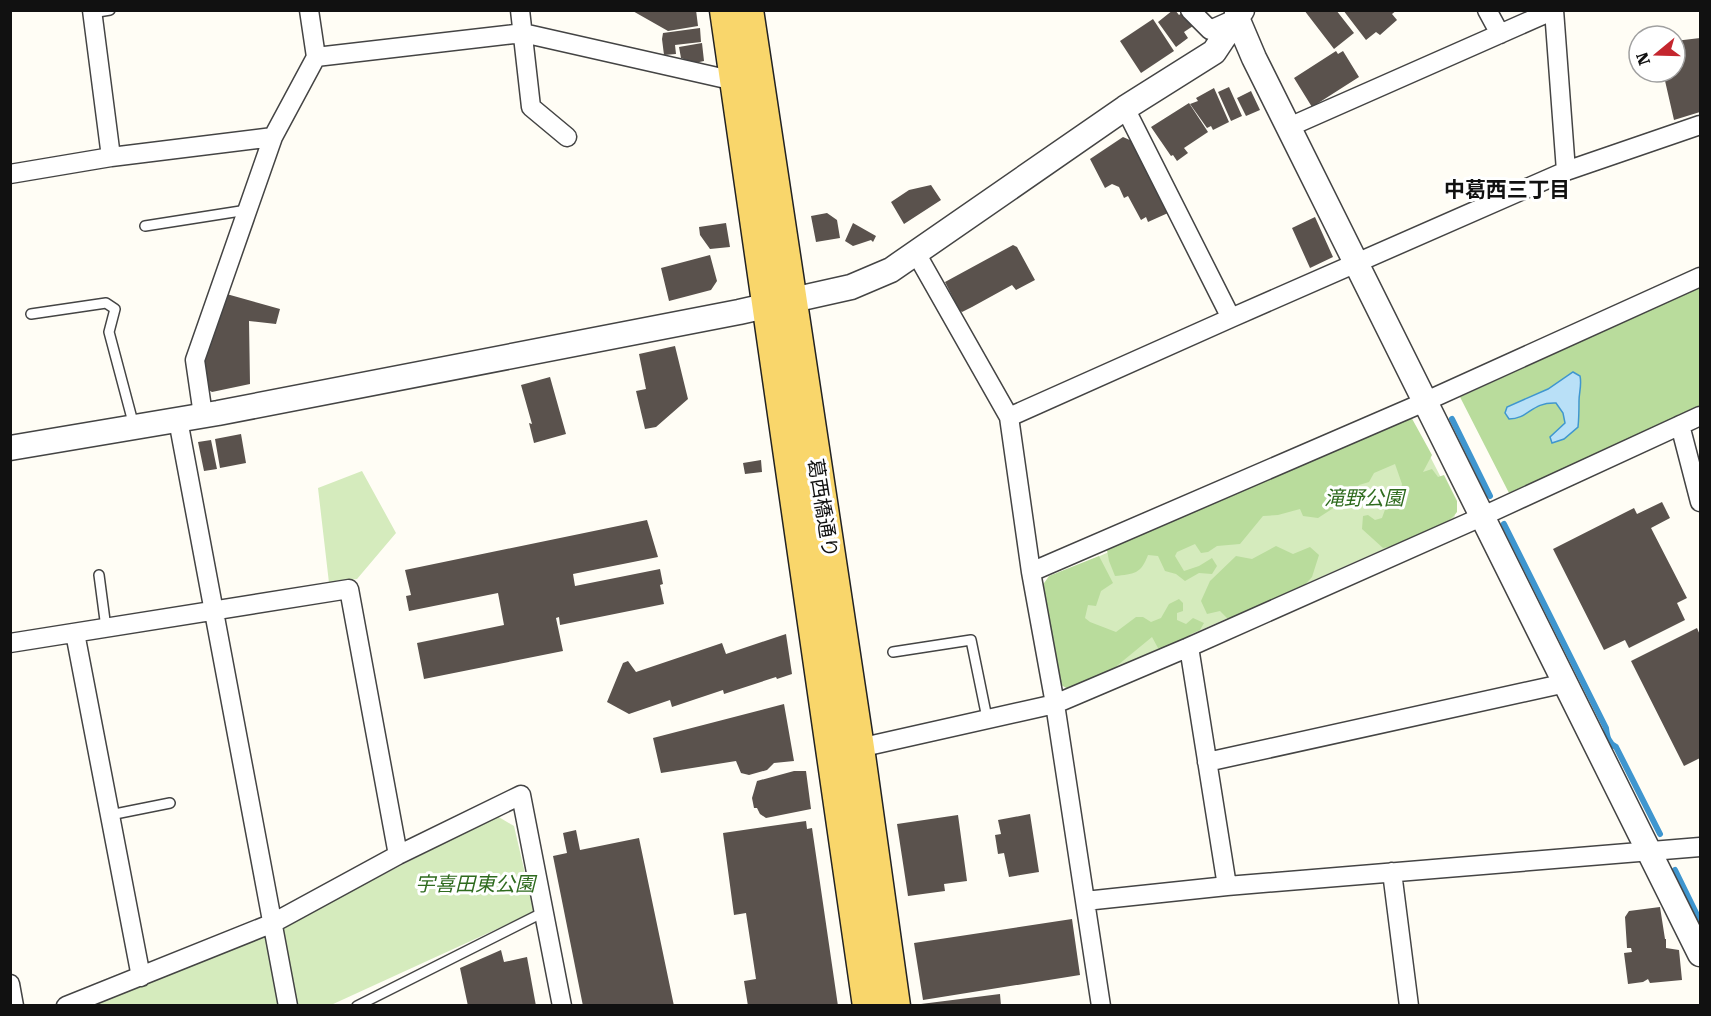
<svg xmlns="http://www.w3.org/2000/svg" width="1711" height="1016" viewBox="0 0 1711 1016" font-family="'Roboto Serif','Noto Sans JP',serif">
	<rect width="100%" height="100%" fill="#fffdf5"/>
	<path fill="#d5ebbd" d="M 1406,418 L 1413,423 L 1457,509 L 1454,518 L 1070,688 L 1051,578 Z
		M 362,471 L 396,533 L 357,579 L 329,583 L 318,488 Z
		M 497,816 L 514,826 L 534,912 L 331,1005 L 93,1006 L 270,933 Z"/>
	<path fill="#b9dc9c" d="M 1700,287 L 1700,406 L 1509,493 L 1460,397 Z
		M 1410,415 L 1432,455 L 1423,472 L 1432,469 L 1438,477 L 1444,475 L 1457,501 L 1457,512 C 1437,535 1412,543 1383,548 L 1362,529 L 1363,516 L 1368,515 L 1375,520 L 1382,518 L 1387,504 L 1400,494 L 1402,484 L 1395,464 L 1374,473 L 1369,482 L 1359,485 L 1352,496 L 1318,518 L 1303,516 L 1300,509 L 1278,515 L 1263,516 L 1240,544 L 1217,546 L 1208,552 L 1201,553 L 1195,544 L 1177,552 L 1175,556 L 1184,571 L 1199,566 L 1212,558 L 1217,566 L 1212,574 L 1199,573 L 1185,581 L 1176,574 L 1165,571 L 1158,556 L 1148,555 C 1141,574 1134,574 1115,576 L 1109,561 L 1107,550 Z
		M 1276,546 L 1293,554 L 1310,547 L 1319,555 L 1312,577 L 1301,589 L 1231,622 L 1220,611 L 1207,614 L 1201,601 L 1210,581 L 1236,556 L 1252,559 Z
		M 1099,556 L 1113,583 L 1101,591 L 1096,606 L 1088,605 L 1085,618 L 1090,622 L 1116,632 L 1136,617 L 1143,617 L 1151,622 L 1161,618 L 1169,604 L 1179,599 L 1183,603 L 1183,611 L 1177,613 L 1177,620 L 1186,624 L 1193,618 L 1204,623 L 1200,630 L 1191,634 L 1175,652 L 1158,648 L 1152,637 L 1107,674 L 1071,691 L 1058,683 L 1042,586 L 1049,576 Z"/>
	<path fill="#b9e0f7" stroke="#3f96cf" stroke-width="1.5" d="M 1573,372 L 1580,376 C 1582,385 1579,392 1579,401 C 1579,410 1579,418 1578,427 L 1564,439 L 1552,443 L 1550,437 L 1565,423 L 1563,413 L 1556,403 C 1531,402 1529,419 1509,419 L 1505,413 L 1507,407 L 1548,389 Z"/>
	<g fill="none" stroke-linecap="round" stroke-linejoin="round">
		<path stroke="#3f96cf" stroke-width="6" d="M 1452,419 L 1490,496
			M 1504,524 L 1606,728 C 1607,736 1608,743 1616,747 L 1660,834
			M 1675,870 L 1700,921"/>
	</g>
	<path fill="#5a524d" d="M 631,10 L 696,10 L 698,26 L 668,31 Z
		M 1173,10 L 1175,10 L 1179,15 L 1183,12 L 1193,26 L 1184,32 L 1188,38 L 1176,47 L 1158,22 Z
		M 1304,10 L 1336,10 L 1354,33 L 1334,49 Z
		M 1343,10 L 1397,10 L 1392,14 L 1397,20 L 1380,35 L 1376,32 L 1366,40 Z
		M 1153,19 L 1174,51 L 1141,73 L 1120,41 Z
		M 700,28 L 701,42 L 675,45 L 676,54 L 664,55 L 662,39 L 663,33 Z
		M 1700,38 L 1700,112 L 1674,120 L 1663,72 L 1675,72 L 1675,41 Z
		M 702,43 L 704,61 L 695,63 L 681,58 L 679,47 Z
		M 1336,51 L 1338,54 L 1343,51 L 1359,77 L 1312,107 L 1294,78 Z
		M 1229,87 L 1242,116 L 1231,121 L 1218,92 Z
		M 1214,88 L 1229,122 L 1213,130 L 1211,126 L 1207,128 L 1190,104 L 1198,101 L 1196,98 Z
		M 1251,91 L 1260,110 L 1246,116 L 1237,98 Z
		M 1189,103 L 1208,132 L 1184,148 L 1188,153 L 1177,161 L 1173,155 L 1171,156 L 1151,127 Z
		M 1123,137 L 1132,141 L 1168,213 L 1148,222 L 1146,217 L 1141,220 L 1128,196 L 1124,198 L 1119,187 L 1112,184 L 1105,188 L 1090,159 Z
		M 931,185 L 941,200 L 904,224 L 891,202 L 909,190 Z
		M 827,213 L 837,220 L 840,238 L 816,242 L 811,216 Z
		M 1315,217 L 1333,257 L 1310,268 L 1292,228 Z
		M 726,223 L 730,247 L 710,249 L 700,235 L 699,227 Z
		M 853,223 L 876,236 L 873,242 L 871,240 L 853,246 L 845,241 Z
		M 1013,245 L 1017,247 L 1035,280 L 1016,290 L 1012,285 L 972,307 L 962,312 L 959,310 L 945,282 Z
		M 710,255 L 717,281 L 711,290 L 669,301 L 661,268 Z
		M 223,293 L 280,309 L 276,324 L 249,321 L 250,384 L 212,392 L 207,389 L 203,357 Z
		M 675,346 L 688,399 L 656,427 L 645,429 L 636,391 L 646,389 L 639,354 Z
		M 550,377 L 566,434 L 534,443 L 529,423 L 532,424 L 521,385 Z
		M 241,434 L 246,463 L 220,468 L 215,439 Z
		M 211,440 L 217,469 L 204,471 L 198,442 Z
		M 761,460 L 762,472 L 745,474 L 743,463 Z
		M 1662,502 L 1670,518 L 1651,528 L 1687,598 L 1677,603 L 1685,620 L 1629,648 L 1625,640 L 1604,650 L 1553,549 L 1634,508 L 1637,514 Z
		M 647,520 L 658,557 L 573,574 L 575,586 L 660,569 L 663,584 L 660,585 L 664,604 L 560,625 L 559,617 L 556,618 L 563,651 L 424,679 L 417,643 L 504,625 L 498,593 L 409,611 L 406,596 L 411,595 L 405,570 Z
		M 1697,628 L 1700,635 L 1700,758 L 1684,766 L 1631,661 Z
		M 786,634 L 792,674 L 777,679 L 776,677 L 724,694 L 723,690 L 672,707 L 670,700 L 629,714 L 607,702 L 623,663 L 628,661 L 636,672 L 722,643 L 726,654 Z
		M 784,704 L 794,761 L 774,763 L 767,770 L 749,775 L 741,773 L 736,761 L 661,773 L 653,738 Z
		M 794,771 L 806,771 L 811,809 L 766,818 L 760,814 L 757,808 L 754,808 L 752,798 L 757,781 Z
		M 1030,814 L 1039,872 L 1009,877 L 1004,853 L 998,854 L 995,835 L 1001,834 L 998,820 Z
		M 958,815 L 967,881 L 944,884 L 945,891 L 908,896 L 897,824 Z
		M 806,821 L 807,829 L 812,828 L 838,1006 L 748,1006 L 744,981 L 756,979 L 746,913 L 734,915 L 723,833 Z
		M 576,830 L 580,850 L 639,838 L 674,1006 L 583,1006 L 553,856 L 567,853 L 563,833 Z
		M 1660,907 L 1665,939 L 1666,939 L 1666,948 L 1679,950 L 1682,980 L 1650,983 L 1648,979 L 1643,982 L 1628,984 L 1624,953 L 1632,952 L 1631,948 L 1627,948 L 1625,917 L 1629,911 Z
		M 1072,919 L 1080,975 L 923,1000 L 914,943 Z
		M 501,950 L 504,962 L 527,957 L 536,1006 L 468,1006 L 460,968 Z
		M 1000,994 L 1001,1006 L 922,1006 L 921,1004 Z"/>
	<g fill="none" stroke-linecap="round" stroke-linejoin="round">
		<defs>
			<path id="service" d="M 92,13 L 110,10
				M 145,226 L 247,210
				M 31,314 L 106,303 L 115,309 L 109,332 L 134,426
				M 99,575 L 106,628
				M 893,652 L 971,640 L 987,718
				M 110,815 L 170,803
				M 357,1006 L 544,912"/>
			<path id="minor" d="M 92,10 L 111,157
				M 520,10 L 531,107 L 567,137
				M 1190,10 L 1210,30 L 1237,18
				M 1487,10 L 1500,34
				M 316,57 L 523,33 L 735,81
				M 1125,108 L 1231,318
				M 1289,127 L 1554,10 L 1566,171
				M 10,174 L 111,157 L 273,137
				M 916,253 L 1009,417 L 1031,572 L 1055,704 L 1101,1006
				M 203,415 L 195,360 L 273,137 L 316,57 L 309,10
				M 1009,417 L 1231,318 L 1566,171 L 1700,125
				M 178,420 L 288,1006
				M 1680,425 L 1700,502
				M 1031,572 L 1413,407 L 1700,277
				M 75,633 L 141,977
				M 10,643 L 349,589 L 398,855
				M 1189,647 L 1227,886
				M 859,748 L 1055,704 L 1189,647 L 1470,522 L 1700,416
				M 1207,762 L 1566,683
				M 1392,872 L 1409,1006
				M 1085,901 L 1227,886 L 1700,847
				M 10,984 L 14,1006
				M 66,1006 L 273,923 L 398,855 L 521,795 L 562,1006"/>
			<path id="tertiary" d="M 1237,10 L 1237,18 L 1254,58 L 1700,954
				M 10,448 L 218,413 L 739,312 L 851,287 L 891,270 L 1125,108 L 1214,52 L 1242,10"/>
			<path id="primary" d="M 725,10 L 868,1006
				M 748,10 L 859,748 L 895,1006"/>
		</defs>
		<use href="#service" stroke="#444" stroke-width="12"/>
		<use href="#minor" stroke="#444" stroke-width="21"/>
		<use href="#tertiary" stroke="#444" stroke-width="27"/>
		<use href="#primary" stroke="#222" stroke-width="33"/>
		<use href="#service" stroke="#fff" stroke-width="9"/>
		<use href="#minor" stroke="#fff" stroke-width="18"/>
		<use href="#tertiary" stroke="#fff" stroke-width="24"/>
		<use href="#primary" stroke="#f9d66b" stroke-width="30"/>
	</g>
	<g text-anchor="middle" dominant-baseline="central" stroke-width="6" stroke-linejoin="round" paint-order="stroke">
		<g font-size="20" font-style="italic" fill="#2f6b1f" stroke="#fff">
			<text x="1364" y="498">滝野公園</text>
			<text x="475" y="884">宇喜田東公園</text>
		</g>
		<g font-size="20" fill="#111" stroke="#fff">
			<text transform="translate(823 508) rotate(81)">葛西橋通り</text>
		</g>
		<g font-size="21" font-weight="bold" fill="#111" stroke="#fff">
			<text x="1507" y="190">中葛西三丁目</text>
		</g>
	</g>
	<rect width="1711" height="1016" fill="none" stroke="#111111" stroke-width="24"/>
	<g transform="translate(1657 54) rotate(251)"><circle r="28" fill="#ffffff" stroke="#a0a0a0" stroke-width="1.5"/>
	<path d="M0-4.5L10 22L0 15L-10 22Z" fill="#c4262e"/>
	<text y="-9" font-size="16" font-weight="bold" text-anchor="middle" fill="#111111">N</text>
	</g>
</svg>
